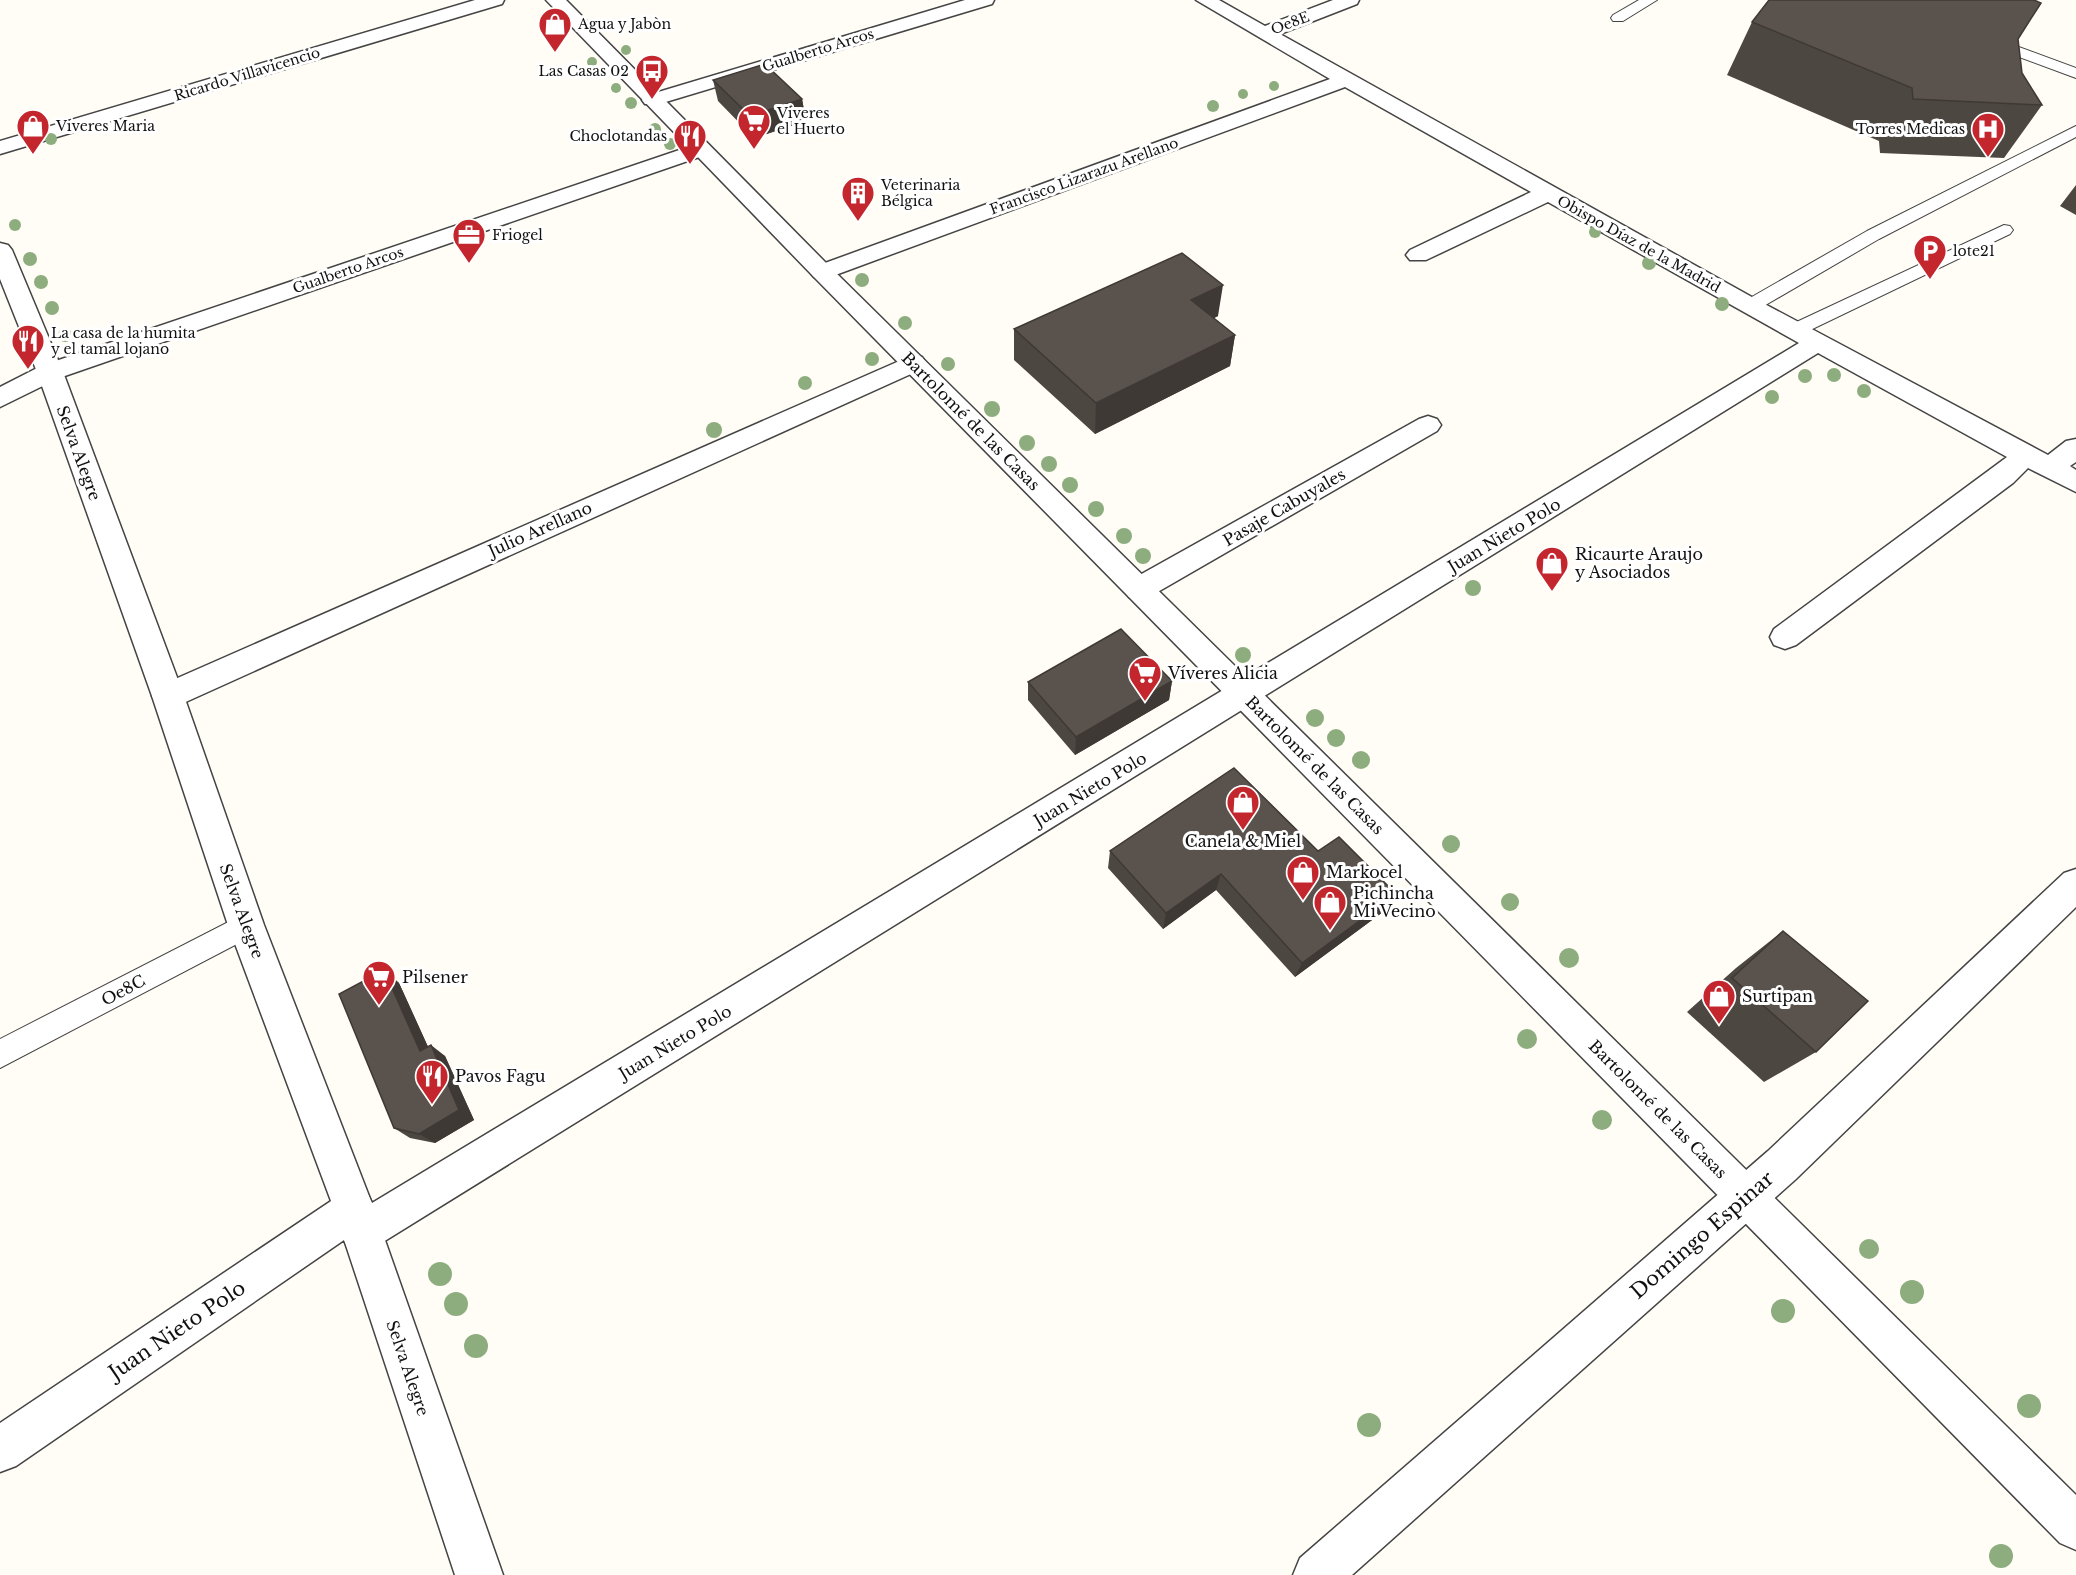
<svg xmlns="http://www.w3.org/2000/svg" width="2076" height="1575" viewBox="0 0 2076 1575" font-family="'Libre Baskerville',serif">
	<rect width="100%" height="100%" fill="#fffdf5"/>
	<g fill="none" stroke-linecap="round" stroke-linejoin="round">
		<defs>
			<path id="service" d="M 1639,0 L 1657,0 L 1623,21 L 1613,21 L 1611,18 L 1613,15 Z
				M 1986,35 L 2076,68 L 2076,78 L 1981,43 L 1978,40 Z
				M 2076,126 L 2076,137 L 1879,239 L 1757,310 L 1750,312 L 1741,306 L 1743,302 L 1867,231 Z
				M 2004,225 L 2010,226 L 2013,230 L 2010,234 L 1802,334 L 1788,334 L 1785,330 L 1788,326 Z
				M 246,913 L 256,916 L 260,925 L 256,934 L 0,1068 L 0,1039 Z"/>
			<path id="minor" d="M 475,0 L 504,0 L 502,4 L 0,154 L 0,141 Z
				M 965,0 L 994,0 L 992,4 L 659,104 L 645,104 L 642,100 L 645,96 Z
				M 1196,0 L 1219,0 L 1265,26 L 1333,0 L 1359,0 L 1357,4 L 1280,34 L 1759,301 L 2048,455 L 2066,441 L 2076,439 L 2076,462 L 2070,466 L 2076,470 L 2076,492 L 2028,468 L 2013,483 L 1796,645 L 1785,649 L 1774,645 L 1770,637 L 1774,629 L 2007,457 L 1818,353 L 375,1247 L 361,1253 L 347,1247 L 344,1240 L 16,1466 L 0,1472 L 0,1423 L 340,1195 L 354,1189 L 368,1195 L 372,1203 L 1799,343 L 1548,202 L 1426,260 L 1410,260 L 1406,255 L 1410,250 L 1531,192 L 1345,87 L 830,277 L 822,279 L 814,277 L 810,272 L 814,267 L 1330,79 Z
				M 700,143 L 708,144 L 711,149 L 708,154 L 59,378 L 0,407 L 0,387 L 41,366 Z
				M 913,355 L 922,357 L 926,363 L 922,369 L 179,705 L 168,709 L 157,705 L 152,696 L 157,687 Z
				M 1428,416 L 1437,419 L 1441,425 L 1437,431 L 1149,597 L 1139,600 L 1129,597 L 1124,589 L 1129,581 L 1419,419 Z
				M 2076,869 L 2076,907 L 1796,1179 L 1352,1575 L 1293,1575 L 1300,1558 L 1768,1151 L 2064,873 Z"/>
			<path id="tertiary" d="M 546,0 L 566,0 L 830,267 L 2076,1495 L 2076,1550 L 2060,1543 L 814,277 Z
				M 0,243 L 8,245 L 12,250 L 63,372 L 184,696 L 264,925 L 374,1209 L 503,1575 L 455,1575 L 334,1209 L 228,925 L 152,696 L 37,372 L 0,279 Z"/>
		</defs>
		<use href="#service" stroke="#444" stroke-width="2"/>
		<use href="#minor" stroke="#444" stroke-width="3"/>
		<use href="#tertiary" stroke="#444" stroke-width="3"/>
		<use href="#service" fill="#fff" fill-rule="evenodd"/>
		<use href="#minor" fill="#fff" fill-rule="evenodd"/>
		<use href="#tertiary" fill="#fff" fill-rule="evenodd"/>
	</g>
	<g fill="#8dad7f">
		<circle cx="547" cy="16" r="5"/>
		<circle cx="560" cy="29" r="5"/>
		<circle cx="626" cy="50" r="5"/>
		<circle cx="592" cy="62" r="5"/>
		<circle cx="644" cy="68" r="5"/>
		<circle cx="1274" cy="86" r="5"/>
		<circle cx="616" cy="88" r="5"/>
		<circle cx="1243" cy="94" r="5"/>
		<circle cx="631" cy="103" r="6"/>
		<circle cx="1213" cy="106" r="6"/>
		<circle cx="655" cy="129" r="6"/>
		<circle cx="51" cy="139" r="6"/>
		<circle cx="670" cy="144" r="6"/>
		<circle cx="15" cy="225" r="6"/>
		<circle cx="1595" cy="232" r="6"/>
		<circle cx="30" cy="259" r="7"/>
		<circle cx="1649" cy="263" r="7"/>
		<circle cx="862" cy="280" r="7"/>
		<circle cx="41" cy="282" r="7"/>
		<circle cx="1722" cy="304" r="7"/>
		<circle cx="52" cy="308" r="7"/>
		<circle cx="905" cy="323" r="7"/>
		<circle cx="65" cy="335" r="7"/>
		<circle cx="872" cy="359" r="7"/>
		<circle cx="948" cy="364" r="7"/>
		<circle cx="1834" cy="375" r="7"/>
		<circle cx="1805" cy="376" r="7"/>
		<circle cx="805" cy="383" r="7"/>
		<circle cx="1864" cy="391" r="7"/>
		<circle cx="1772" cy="397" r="7"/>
		<circle cx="992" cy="409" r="8"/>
		<circle cx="714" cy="430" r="8"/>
		<circle cx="1027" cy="443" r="8"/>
		<circle cx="1049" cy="464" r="8"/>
		<circle cx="1070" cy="485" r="8"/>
		<circle cx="1096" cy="509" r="8"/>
		<circle cx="1124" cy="536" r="8"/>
		<circle cx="1143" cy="556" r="8"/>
		<circle cx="1473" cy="588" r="8"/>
		<circle cx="1243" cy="655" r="8"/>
		<circle cx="1315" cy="718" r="9"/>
		<circle cx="1336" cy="738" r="9"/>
		<circle cx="1361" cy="760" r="9"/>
		<circle cx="1451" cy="844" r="9"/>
		<circle cx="1510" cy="902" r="9"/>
		<circle cx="1569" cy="958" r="10"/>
		<circle cx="1527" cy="1039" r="10"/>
		<circle cx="1602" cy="1120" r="10"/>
		<circle cx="1869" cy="1249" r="10"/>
		<circle cx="440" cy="1274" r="12"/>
		<circle cx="1912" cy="1292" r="12"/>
		<circle cx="456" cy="1304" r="12"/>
		<circle cx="1783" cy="1311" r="12"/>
		<circle cx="476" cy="1346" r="12"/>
		<circle cx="2029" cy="1406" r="12"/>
		<circle cx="1369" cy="1425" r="12"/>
		<circle cx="2001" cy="1556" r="12"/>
	</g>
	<path fill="#4d4742" d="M 1752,22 L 2018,39 L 2022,73 L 2042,105 L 2004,158 L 1880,153 L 1879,141 L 1727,75 Z
		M 713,80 L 802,99 L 806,121 L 754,138 L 718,101 Z
		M 2076,185 L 2076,215 L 2060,206 Z
		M 1218,316 L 1214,318 L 1235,335 L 1230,366 L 1095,434 L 1014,360 L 1014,329 Z
		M 1172,681 L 1169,700 L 1075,755 L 1028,700 L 1028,682 Z
		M 1110,851 L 1318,851 L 1387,909 L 1295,977 L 1216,890 L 1163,929 L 1108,868 Z
		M 1783,931 L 1816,1052 L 1764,1082 L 1687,1012 L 1736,968 Z
		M 384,970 L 399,983 L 428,1047 L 445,1056 L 474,1120 L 435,1143 L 410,1138 L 394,1128 Z"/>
	<path fill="#3f3936" d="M 802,99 L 806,121 L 754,138 L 750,116 Z
		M 1223,285 L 1218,316 L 1187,332 L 1191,300 Z
		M 1235,335 L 1230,366 L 1095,434 L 1096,403 Z
		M 1172,681 L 1169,700 L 1075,755 L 1076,737 Z
		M 1221,874 L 1216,890 L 1163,929 L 1166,913 Z
		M 1396,894 L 1387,909 L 1295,977 L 1302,963 Z
		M 384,970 L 399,983 L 435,1062 L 420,1051 Z
		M 431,1045 L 445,1056 L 474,1120 L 435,1143 L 419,1134 Z"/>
	<path fill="#5a524d" stroke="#3f3936" stroke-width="1.5" d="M 1769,0 L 2034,0 L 2041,3 L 2018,39 L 2022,73 L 2042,105 L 1913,99 L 1912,88 L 1752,22 Z
		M 765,64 L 802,99 L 750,116 L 713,80 Z
		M 1182,253 L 1223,285 L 1191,300 L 1235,335 L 1096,403 L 1014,329 Z
		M 1121,629 L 1172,681 L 1076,737 L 1028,682 Z
		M 1234,768 L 1318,851 L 1339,837 L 1396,894 L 1302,963 L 1221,874 L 1166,913 L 1110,851 Z
		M 1783,931 L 1868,1001 L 1816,1052 L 1732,978 Z
		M 384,970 L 420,1051 L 431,1045 L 459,1110 L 419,1134 L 394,1128 L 339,994 Z"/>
	<defs>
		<symbol id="shop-pin" viewBox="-11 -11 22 30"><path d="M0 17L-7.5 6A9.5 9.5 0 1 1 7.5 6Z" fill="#c4262e" stroke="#fff"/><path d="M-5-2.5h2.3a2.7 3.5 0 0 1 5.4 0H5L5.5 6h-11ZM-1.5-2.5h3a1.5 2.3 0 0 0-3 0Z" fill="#fff"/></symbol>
		<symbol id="bus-pin" viewBox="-11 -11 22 30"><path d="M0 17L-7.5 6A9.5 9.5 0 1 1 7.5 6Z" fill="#c4262e" stroke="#fff"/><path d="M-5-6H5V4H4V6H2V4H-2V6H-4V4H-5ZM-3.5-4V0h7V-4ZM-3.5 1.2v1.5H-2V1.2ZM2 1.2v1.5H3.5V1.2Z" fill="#fff"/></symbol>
		<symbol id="supermarket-pin" viewBox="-11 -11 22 30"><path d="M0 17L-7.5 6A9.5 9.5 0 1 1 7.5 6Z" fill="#c4262e" stroke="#fff"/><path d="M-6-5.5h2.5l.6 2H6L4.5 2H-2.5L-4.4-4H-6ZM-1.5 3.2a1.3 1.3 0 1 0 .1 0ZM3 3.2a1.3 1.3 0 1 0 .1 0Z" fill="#fff"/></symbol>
		<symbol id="hospital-pin" viewBox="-11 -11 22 30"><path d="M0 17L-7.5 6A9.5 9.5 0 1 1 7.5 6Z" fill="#c4262e" stroke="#fff"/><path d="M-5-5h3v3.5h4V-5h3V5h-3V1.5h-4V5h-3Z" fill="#fff"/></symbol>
		<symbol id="restaurant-pin" viewBox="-11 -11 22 30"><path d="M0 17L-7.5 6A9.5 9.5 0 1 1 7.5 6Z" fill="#c4262e" stroke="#fff"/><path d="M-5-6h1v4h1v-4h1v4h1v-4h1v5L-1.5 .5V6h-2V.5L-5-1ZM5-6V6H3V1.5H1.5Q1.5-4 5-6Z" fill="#fff"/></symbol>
		<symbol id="building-pin" viewBox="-11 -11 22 30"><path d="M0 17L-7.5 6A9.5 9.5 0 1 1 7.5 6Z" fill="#c4262e" stroke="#fff"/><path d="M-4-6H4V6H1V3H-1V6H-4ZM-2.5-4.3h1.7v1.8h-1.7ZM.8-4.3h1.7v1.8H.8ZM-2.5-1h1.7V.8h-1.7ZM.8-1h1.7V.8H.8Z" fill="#fff"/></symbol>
		<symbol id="office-pin" viewBox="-11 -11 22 30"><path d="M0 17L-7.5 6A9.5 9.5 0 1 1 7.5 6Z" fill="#c4262e" stroke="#fff"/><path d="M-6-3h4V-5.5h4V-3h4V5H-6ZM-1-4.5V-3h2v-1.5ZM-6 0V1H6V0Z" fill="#fff"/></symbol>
		<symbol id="parking-pin" viewBox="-11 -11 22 30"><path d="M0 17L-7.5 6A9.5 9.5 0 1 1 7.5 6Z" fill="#c4262e" stroke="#fff"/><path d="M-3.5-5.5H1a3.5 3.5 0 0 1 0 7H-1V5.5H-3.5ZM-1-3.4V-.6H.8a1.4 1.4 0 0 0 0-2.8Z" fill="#fff"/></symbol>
	</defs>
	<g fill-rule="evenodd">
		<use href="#shop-pin" x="536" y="5" width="38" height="52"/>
		<use href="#bus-pin" x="633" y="52" width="38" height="52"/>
		<use href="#supermarket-pin" x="735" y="102" width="38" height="52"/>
		<use href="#shop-pin" x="14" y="107" width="38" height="52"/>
		<use href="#hospital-pin" x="1969" y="110" width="38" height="52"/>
		<use href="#restaurant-pin" x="671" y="117" width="38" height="52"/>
		<use href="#building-pin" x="839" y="174" width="38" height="52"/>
		<use href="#office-pin" x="450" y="216" width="38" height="52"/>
		<use href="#parking-pin" x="1911" y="232" width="38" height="52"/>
		<use href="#restaurant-pin" x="9" y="322" width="38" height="52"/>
		<use href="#shop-pin" x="1533" y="544" width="38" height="52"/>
		<use href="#supermarket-pin" x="1126" y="654" width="38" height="52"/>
		<use href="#shop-pin" x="1224" y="783" width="38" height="52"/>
		<use href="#shop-pin" x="1284" y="853" width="38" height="52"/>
		<use href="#shop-pin" x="1311" y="883" width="38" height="52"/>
		<use href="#supermarket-pin" x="360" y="958" width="38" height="52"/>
		<use href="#shop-pin" x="1700" y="977" width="38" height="52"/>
		<use href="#restaurant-pin" x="413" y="1057" width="38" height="52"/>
	</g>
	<g text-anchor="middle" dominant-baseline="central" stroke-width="6" stroke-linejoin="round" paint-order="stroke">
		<g font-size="14" fill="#111" stroke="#fff">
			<text transform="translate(1290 23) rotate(-21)">Oe8E</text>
			<text transform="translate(818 50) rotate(-17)">Gualberto Arcos</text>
			<text transform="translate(247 74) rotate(-17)">Ricardo Villavicencio</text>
			<text transform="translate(1084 176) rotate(-20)">Francisco Lizarazu Arellano</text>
			<text transform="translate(1639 244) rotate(29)">Obispo Díaz de la Madrid</text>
			<text transform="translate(348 270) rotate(-19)">Gualberto Arcos</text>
		</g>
		<g font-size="14" fill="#111" stroke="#fff" text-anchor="start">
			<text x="578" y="24">Agua y Jabòn</text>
			<text x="629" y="71" text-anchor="end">Las Casas 02</text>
			<text x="777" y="113">Viveres<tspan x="777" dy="16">el Huerto</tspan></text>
			<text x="56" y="126">Viveres Maria</text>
			<text x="1965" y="129" text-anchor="end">Torres Medicas</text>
			<text x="667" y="136" text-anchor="end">Choclotandas</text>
			<text x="881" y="185">Veterinaria<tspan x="881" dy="16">Bélgica</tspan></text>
			<text x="492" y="235">Friogel</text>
			<text x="1953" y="251">lote21</text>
			<text x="51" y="333">La casa de la humita<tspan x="51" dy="16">y el tamal lojano</tspan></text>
		</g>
		<g font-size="16" fill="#111" stroke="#fff">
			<text transform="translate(971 421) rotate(45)">Bartolomé de las Casas</text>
			<text transform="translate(79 453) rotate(70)">Selva Alegre</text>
			<text transform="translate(1284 507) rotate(-30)">Pasaje Cabuyales</text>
			<text transform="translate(540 529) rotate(-24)">Julio Arellano</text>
			<text transform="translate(1504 535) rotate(-31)">Juan Nieto Polo</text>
			<text transform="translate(1315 765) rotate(45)">Bartolomé de las Casas</text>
			<text transform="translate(1090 789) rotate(-31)">Juan Nieto Polo</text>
			<text transform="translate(242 911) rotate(70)">Selva Alegre</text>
			<text transform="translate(123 990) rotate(-28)">Oe8C</text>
			<text transform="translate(675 1042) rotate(-31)">Juan Nieto Polo</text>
			<text transform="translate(1658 1109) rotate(45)">Bartolomé de las Casas</text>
			<text transform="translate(408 1368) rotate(71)">Selva Alegre</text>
		</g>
		<g font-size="16" fill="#111" stroke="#fff" text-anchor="start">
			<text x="1575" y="554">Ricaurte Araujo<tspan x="1575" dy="18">y Asociados</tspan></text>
			<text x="1168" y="673">Víveres Alicia</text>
			<text x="1243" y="841" text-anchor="middle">Canela &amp; Miel</text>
			<text x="1326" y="872">Markocel</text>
			<text x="1353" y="893">Pichincha<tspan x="1353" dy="18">Mi Vecino</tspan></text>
			<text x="402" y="977">Pilsener</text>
			<text x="1742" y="996">Surtipan</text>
			<text x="455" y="1076">Pavos Fagu</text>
		</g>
		<g font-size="20" fill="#111" stroke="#fff">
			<text transform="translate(1702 1235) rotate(-41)">Domingo Espinar</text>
			<text transform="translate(177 1330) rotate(-34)">Juan Nieto Polo</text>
		</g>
	</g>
</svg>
